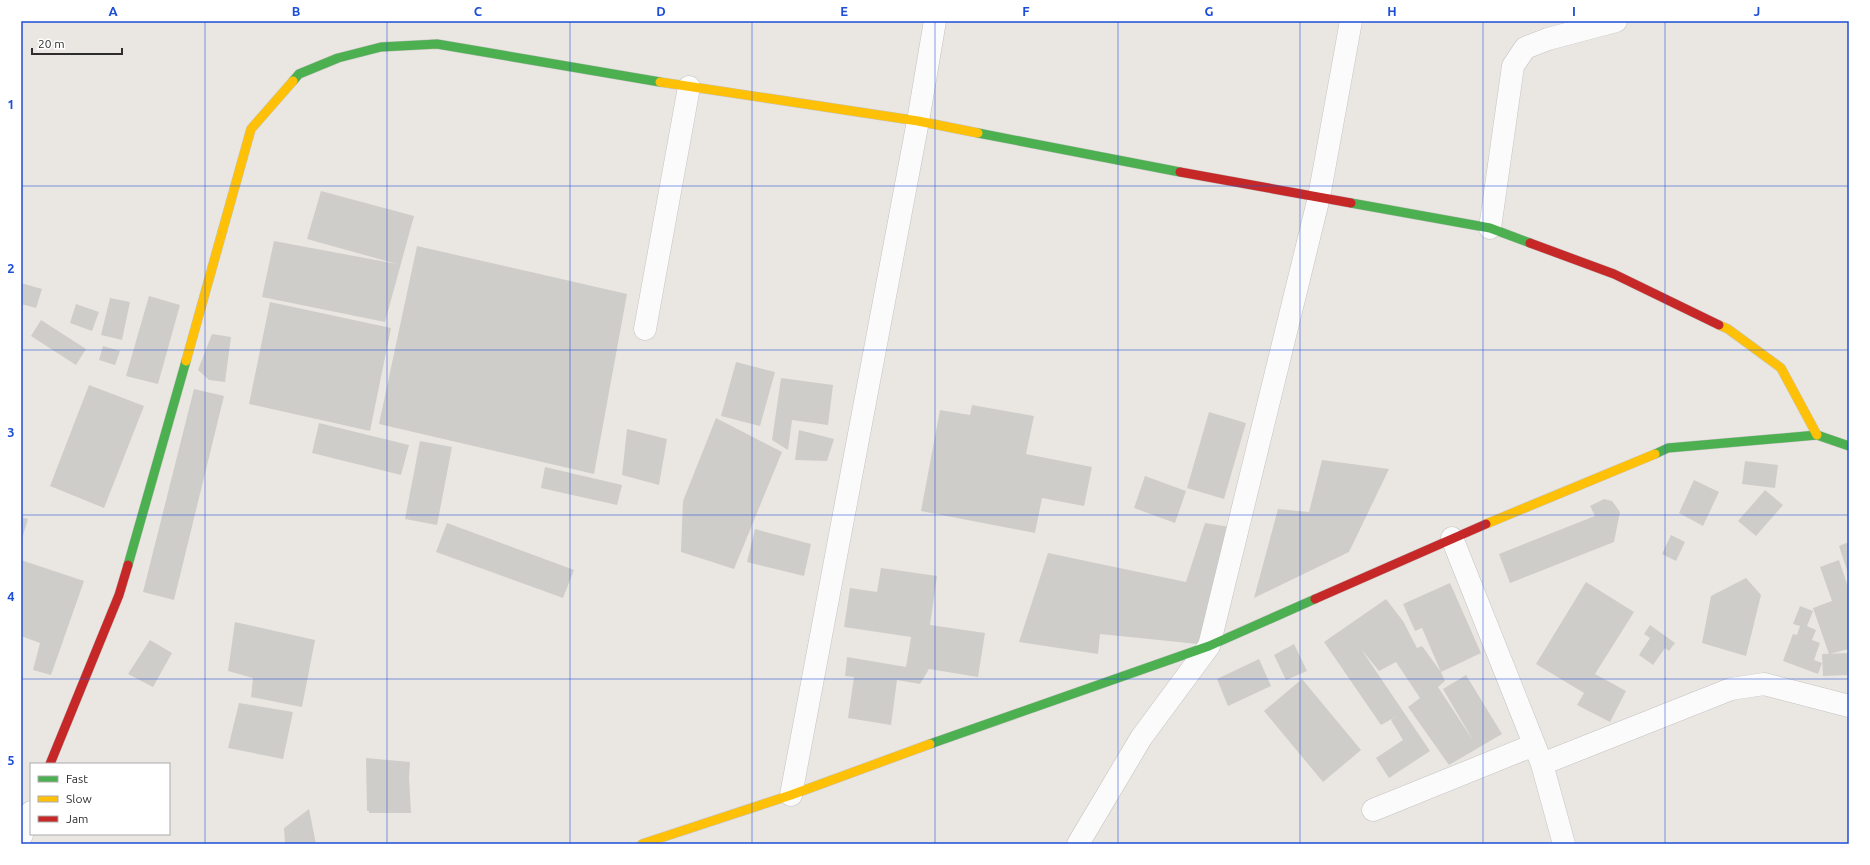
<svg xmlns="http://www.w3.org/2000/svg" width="1870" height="865" viewBox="0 0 1870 865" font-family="Ubuntu,sans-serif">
	<rect width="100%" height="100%" fill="#eae7e2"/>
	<path fill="#cfcdc9" d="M 321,191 L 414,216 L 385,322 L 262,297 L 274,241 L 397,264 L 307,239 Z
		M 417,246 L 627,294 L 594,474 L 379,424 Z
		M 21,283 L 42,289 L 36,308 L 21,304 Z
		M 149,296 L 180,305 L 158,384 L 126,376 Z
		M 110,298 L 130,302 L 122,340 L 101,335 Z
		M 270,302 L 391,328 L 370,431 L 249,404 Z
		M 76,304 L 99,312 L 92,331 L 70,323 Z
		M 41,320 L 86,349 L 76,365 L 31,336 Z
		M 212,334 L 231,337 L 225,382 L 209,380 L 198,370 Z
		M 103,346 L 120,351 L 115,365 L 99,360 Z
		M 736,362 L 775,372 L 760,426 L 721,416 Z
		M 781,378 L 833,385 L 828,425 L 792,420 L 788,450 L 772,440 Z
		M 89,385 L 144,406 L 104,508 L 50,486 Z
		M 194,389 L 224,396 L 174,600 L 143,592 Z
		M 972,405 L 1034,416 L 1026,454 L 1092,467 L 1084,506 L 1042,498 L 1035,533 L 921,511 L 940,410 L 970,415 Z
		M 1209,412 L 1246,423 L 1224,499 L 1187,488 Z
		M 716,418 L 782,452 L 734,569 L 681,552 L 683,501 Z
		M 319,423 L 409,445 L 401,475 L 312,453 Z
		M 627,429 L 667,439 L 659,485 L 622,475 Z
		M 799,430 L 834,439 L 827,461 L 795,460 Z
		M 420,441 L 452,447 L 437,525 L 405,519 Z
		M 1322,460 L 1389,469 L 1349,552 L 1254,598 L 1278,509 L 1309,512 Z
		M 1745,461 L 1778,465 L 1775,488 L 1742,484 Z
		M 545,467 L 622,485 L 617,505 L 541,488 Z
		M 1145,476 L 1186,491 L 1175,523 L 1134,508 Z
		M 1694,480 L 1719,492 L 1703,526 L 1679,513 Z
		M 1765,490 L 1783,505 L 1756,536 L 1738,521 Z
		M 1604,499 L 1612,501 L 1620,512 L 1614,542 L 1510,583 L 1499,554 L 1595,516 L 1590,506 Z
		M 21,517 L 28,519 L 21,542 Z
		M 447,523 L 574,570 L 563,598 L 436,552 Z
		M 1205,523 L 1230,527 L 1198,644 L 1100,634 L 1098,654 L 1019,642 L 1048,553 L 1186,582 Z
		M 755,529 L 811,544 L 804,576 L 747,562 Z
		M 1671,535 L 1685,542 L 1676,561 L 1662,554 Z
		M 1849,542 L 1849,576 L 1839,546 Z
		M 21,560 L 84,581 L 51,675 L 33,670 L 40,643 L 21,636 Z
		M 1839,560 L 1849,590 L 1849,649 L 1829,654 L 1813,608 L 1832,601 L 1820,567 Z
		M 881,568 L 937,576 L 930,625 L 985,633 L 978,677 L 929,669 L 920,684 L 897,680 L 891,725 L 848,718 L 854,677 L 845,676 L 847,657 L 906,667 L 911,637 L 844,627 L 850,588 L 877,592 Z
		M 1746,578 L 1761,595 L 1746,656 L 1702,643 L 1711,596 Z
		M 1586,582 L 1634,612 L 1595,674 L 1626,691 L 1610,722 L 1577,705 L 1584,693 L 1536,664 Z
		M 1450,583 L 1481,653 L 1441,672 L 1422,628 L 1415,631 L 1403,604 Z
		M 1386,599 L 1403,621 L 1417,648 L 1422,646 L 1441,672 L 1445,681 L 1438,687 L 1474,742 L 1443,689 L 1466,675 L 1502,734 L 1449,765 L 1408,707 L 1420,698 L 1396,662 L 1379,671 L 1361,649 L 1430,751 L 1389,778 L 1376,758 L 1403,740 L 1391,720 L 1397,716 L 1381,725 L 1324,642 Z
		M 1800,606 L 1813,611 L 1807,626 L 1816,630 L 1812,640 L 1820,643 L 1814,660 L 1822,663 L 1818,674 L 1783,661 L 1793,634 L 1797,635 L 1800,626 L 1793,624 Z
		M 235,622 L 315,640 L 302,707 L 251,697 L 253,678 L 228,671 Z
		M 1650,625 L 1675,643 L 1669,651 L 1665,648 L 1653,665 L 1639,655 L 1650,638 L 1644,634 Z
		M 150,640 L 172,653 L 153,687 L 128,674 Z
		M 1294,644 L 1307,671 L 1286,680 L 1274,655 Z
		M 1849,653 L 1849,675 L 1823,676 L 1822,654 Z
		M 1259,659 L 1271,686 L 1228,706 L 1217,679 Z
		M 1302,679 L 1361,750 L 1323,782 L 1264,711 Z
		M 239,703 L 293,712 L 283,759 L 228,748 Z
		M 366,758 L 410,762 L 409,777 L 411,813 L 369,813 L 369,811 L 367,811 Z
		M 309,809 L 316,844 L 285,844 L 284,828 Z"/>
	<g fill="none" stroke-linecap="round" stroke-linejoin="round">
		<defs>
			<path id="street" d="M 1490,228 L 1513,66 L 1525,48 L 1548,39 L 1616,21
				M 645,329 L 689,87
				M 1452,538 L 1542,764 L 1564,844
				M 1542,764 L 1731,689 L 1764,684 L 1849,706
				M 791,795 L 918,121 L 935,21
				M 1373,810 L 1534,745
				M 21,837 L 31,812
				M 1078,844 L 1141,738 L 1209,646 L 1319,197 L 1351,21"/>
			<path id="fast" d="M 293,81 L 299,74 L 338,58 L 381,47 L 437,44 L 660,82
				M 978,133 L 1180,172
				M 1351,203 L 1490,228 L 1530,243
				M 1655,454 L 1668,448 L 1817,435 L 1849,446
				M 128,565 L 186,361
				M 930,744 L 1209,646 L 1315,599"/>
			<path id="slow" d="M 660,82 L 918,121 L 978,133
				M 1719,325 L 1728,329 L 1781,368 L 1817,435
				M 186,361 L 251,129 L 293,81
				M 1486,524 L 1655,454
				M 642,844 L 791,795 L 930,744"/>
			<path id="jam" d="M 1180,172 L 1351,203
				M 1530,243 L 1614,274 L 1719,325
				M 1315,599 L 1486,524
				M 50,764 L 119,595 L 128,565"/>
		</defs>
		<use href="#street" stroke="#c4c3c3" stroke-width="23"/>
		<use href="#fast" stroke="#c4c3c3" stroke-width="10"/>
		<use href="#slow" stroke="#c4c3c3" stroke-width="10"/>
		<use href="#jam" stroke="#c4c3c3" stroke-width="10"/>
		<use href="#street" stroke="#fcfbfb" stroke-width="22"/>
		<use href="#fast" stroke="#4caf50" stroke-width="9"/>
		<use href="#slow" stroke="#ffc107" stroke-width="9"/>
		<use href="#jam" stroke="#c62828" stroke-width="9"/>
	</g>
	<path fill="none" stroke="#1d4ed8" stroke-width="1" stroke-opacity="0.55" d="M 205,21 L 205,844M 387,21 L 387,844M 570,21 L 570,844M 752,21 L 752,844M 935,21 L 935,844M 1118,21 L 1118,844M 1300,21 L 1300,844M 1483,21 L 1483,844M 1665,21 L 1665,844M 21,186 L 1849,186M 21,350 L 1849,350M 21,515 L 1849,515M 21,679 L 1849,679"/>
	<rect width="1870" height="865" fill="none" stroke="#ffffff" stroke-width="44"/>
	<rect x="30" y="763" width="140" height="72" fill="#ffffff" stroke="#ababab"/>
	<rect x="38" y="776" width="20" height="6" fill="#4caf50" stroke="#ababab"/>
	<text x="66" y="783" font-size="12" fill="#2d2d2d">Fast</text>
	<rect x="38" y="796" width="20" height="6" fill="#ffc107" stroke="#ababab"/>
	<text x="66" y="803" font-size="12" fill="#2d2d2d">Slow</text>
	<rect x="38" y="816" width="20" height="6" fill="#c62828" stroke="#ababab"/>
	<text x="66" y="823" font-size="12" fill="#2d2d2d">Jam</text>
	<path d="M32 48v6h90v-6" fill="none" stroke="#2d2d2d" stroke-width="2"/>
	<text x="38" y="48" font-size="12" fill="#2d2d2d" stroke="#ffffff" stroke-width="3" paint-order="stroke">20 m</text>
	<rect x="22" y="22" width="1826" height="821" fill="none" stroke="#1d4ed8" stroke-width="1.5"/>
	<g font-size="13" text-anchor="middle" font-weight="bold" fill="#1d4ed8">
		<text x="113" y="16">A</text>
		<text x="296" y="16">B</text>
		<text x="478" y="16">C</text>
		<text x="661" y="16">D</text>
		<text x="844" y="16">E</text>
		<text x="1026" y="16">F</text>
		<text x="1209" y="16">G</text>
		<text x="1392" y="16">H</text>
		<text x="1574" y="16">I</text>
		<text x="1757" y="16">J</text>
		<text x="11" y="109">1</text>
		<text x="11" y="273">2</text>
		<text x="11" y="437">3</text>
		<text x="11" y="601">4</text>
		<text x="11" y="765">5</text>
	</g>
</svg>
